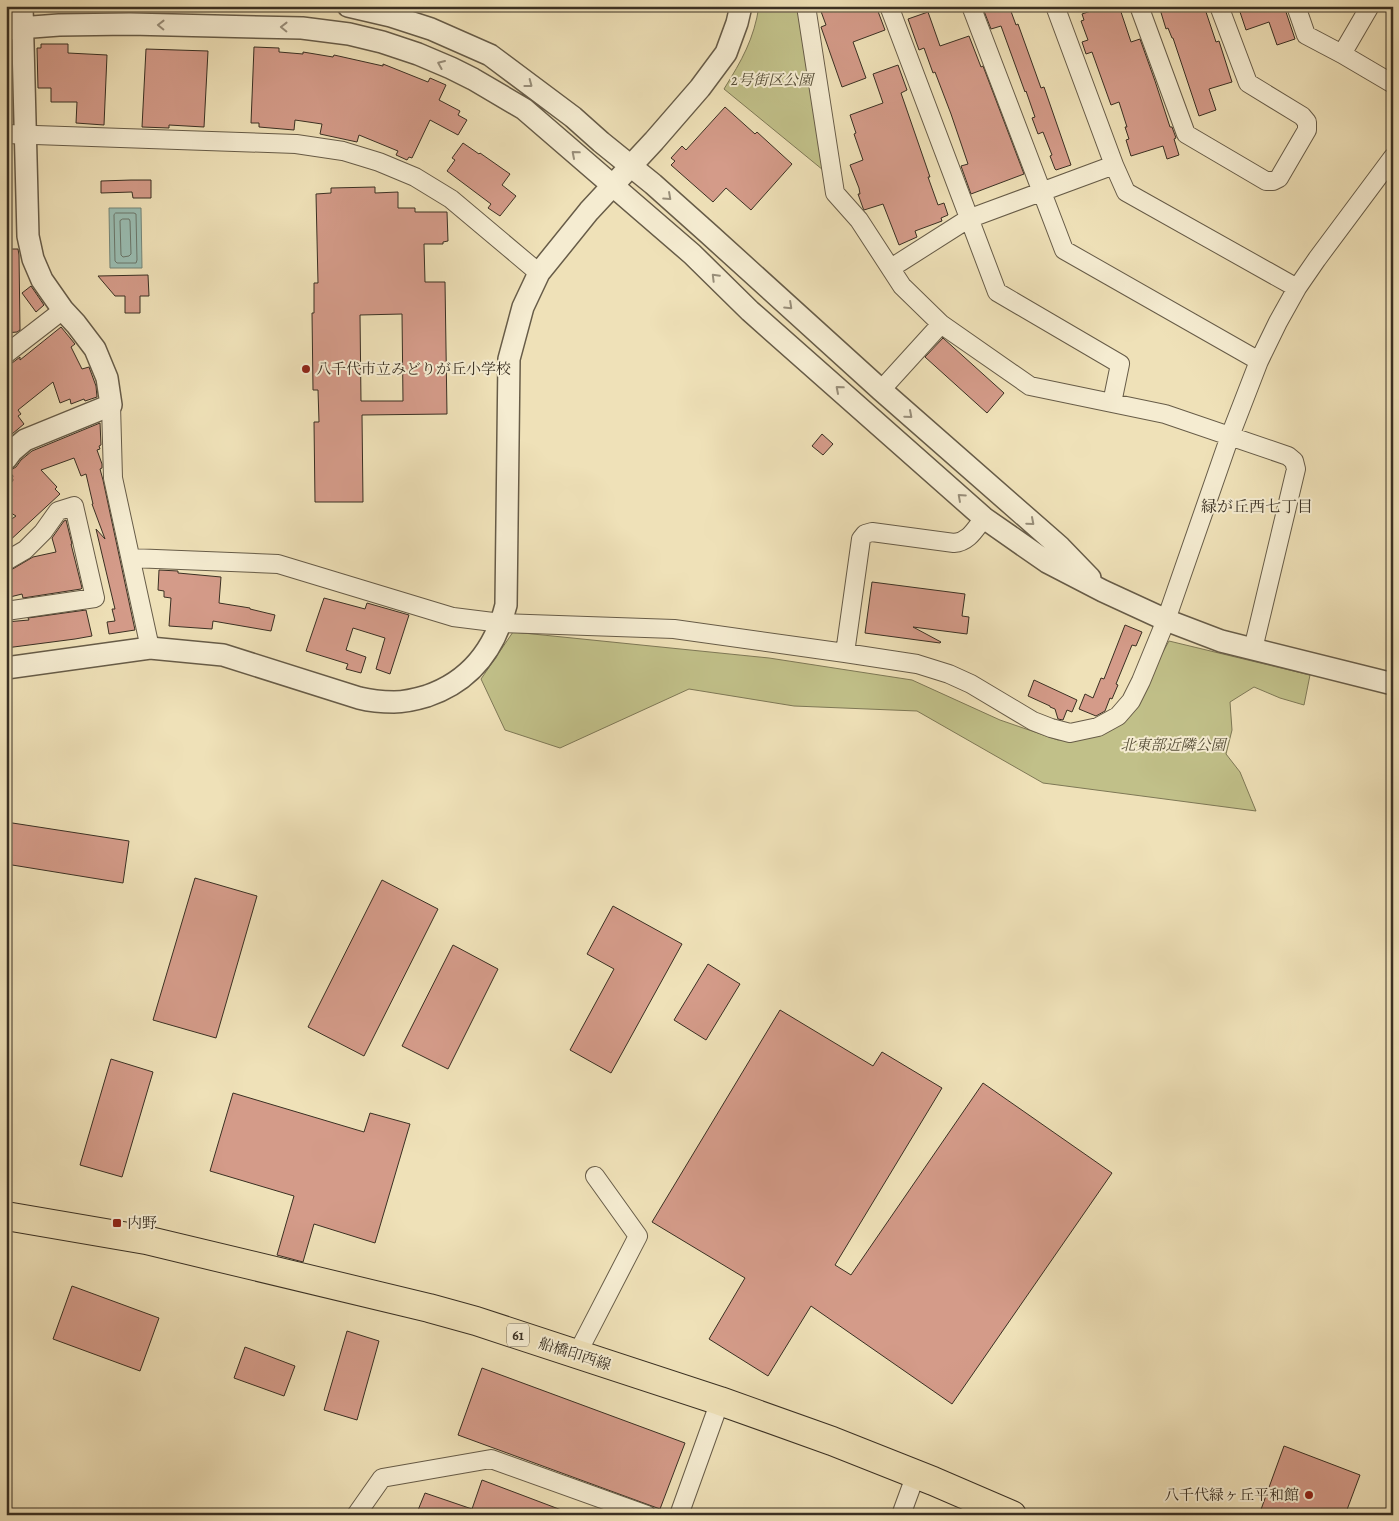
<svg xmlns="http://www.w3.org/2000/svg" width="1399" height="1521" viewBox="0 0 1399 1521" font-family="Alegreya,'Noto Serif JP',serif">
	<rect width="100%" height="100%" fill="#efe1b8"/>
	<filter id="stains"><feTurbulence type="fractalNoise" baseFrequency=".004" numOctaves="4"/><feColorMatrix values="0 0 0 0 .2 0 0 0 0 .09 0 0 0 0 .02 0 0 0 .5 -.17"/></filter>
	<radialGradient id="worn" r=".72"><stop offset=".6" stop-color="#630" stop-opacity="0"/><stop offset="1" stop-color="#630" stop-opacity=".3"/></radialGradient>
	<path fill="#c1c089" stroke="#7e7856" d="M 759,6 L 798,6 L 823,170 L 724,89 C 742,60 754,39 759,6 Z
		M 513,632 L 769,658 L 912,680 L 1000,720 L 1058,740 L 1087,736 L 1133,706 L 1169,641 L 1310,675 L 1304,705 L 1280,698 L 1254,687 L 1230,702 L 1232,730 L 1226,754 L 1240,772 L 1256,811 L 1043,783 L 917,711 L 794,706 L 689,689 L 560,748 L 505,730 L 481,679 Z"/>
	<path fill="#9abdb2" stroke="#748579" d="M 109,208 L 141,208 L 142,268 L 110,268 Z"/>
	<g fill="none" stroke-linecap="round" stroke-linejoin="round">
		<path stroke="#6a766a" stroke-width="1" d="M 116,213 L 134,213 L 136,214 L 137,260 L 136,263 L 117,263 L 115,261 L 114,215 Z
			M 123,219 L 129,219 L 130,221 L 131,254 L 129,256 L 123,257 L 121,255 L 120,221 Z"/>
	</g>
	<path fill="#d49b89" stroke="#3a3023" fill-rule="evenodd" d="M 819,6 L 876,6 L 885,30 L 853,42 L 866,78 L 842,87 L 821,27 L 826,25 Z
		M 982,6 L 1009,6 L 1016,25 L 1018,24 L 1041,88 L 1044,87 L 1071,165 L 1056,170 L 1055,169 L 1050,156 L 1052,155 L 1043,132 L 1038,134 L 1032,118 L 1035,117 L 1026,91 L 1025,92 L 1001,26 L 991,29 Z
		M 1112,6 L 1119,6 L 1131,42 L 1140,39 L 1155,81 L 1170,127 L 1172,127 L 1176,138 L 1174,139 L 1179,155 L 1167,159 L 1163,146 L 1131,156 L 1126,140 L 1129,139 L 1125,127 L 1127,127 L 1119,102 L 1111,105 L 1092,52 L 1086,54 L 1082,42 L 1088,40 L 1081,21 L 1084,20 L 1082,14 L 1097,9 L 1098,11 Z
		M 1159,6 L 1204,6 L 1216,42 L 1219,41 L 1232,82 L 1209,89 L 1216,110 L 1199,116 L 1173,38 L 1172,38 L 1168,28 L 1166,29 Z
		M 1238,6 L 1284,6 L 1295,39 L 1277,45 L 1269,22 L 1246,30 Z
		M 928,12 L 940,46 L 969,36 L 981,67 L 983,66 L 1024,174 L 971,194 L 961,166 L 968,164 L 951,114 L 935,72 L 933,73 L 924,48 L 919,50 L 908,19 Z
		M 41,44 L 68,44 L 68,53 L 107,55 L 104,125 L 76,123 L 77,102 L 51,102 L 51,88 L 38,88 L 37,48 L 41,48 Z
		M 254,47 L 279,48 L 279,52 L 303,54 L 303,52 L 333,57 L 334,55 L 383,66 L 383,64 L 428,82 L 430,78 L 446,85 L 439,100 L 460,111 L 458,115 L 467,120 L 458,135 L 430,120 L 412,158 L 409,157 L 407,160 L 396,155 L 398,151 L 359,135 L 357,142 L 320,134 L 322,124 L 295,120 L 294,130 L 259,127 L 259,123 L 251,123 Z
		M 146,49 L 208,51 L 204,127 L 169,125 L 169,128 L 142,127 Z
		M 898,65 L 907,90 L 901,93 L 930,177 L 928,177 L 938,205 L 944,203 L 948,215 L 941,218 L 942,221 L 915,231 L 917,237 L 899,245 L 883,204 L 864,210 L 863,208 L 858,194 L 860,194 L 859,188 L 850,165 L 863,160 L 854,134 L 856,133 L 850,115 L 883,103 L 873,74 Z
		M 725,107 L 755,134 L 757,132 L 792,164 L 751,210 L 726,188 L 713,202 L 671,165 L 675,161 L 671,158 L 682,146 L 686,150 Z
		M 463,143 L 479,154 L 480,153 L 510,174 L 502,185 L 516,196 L 500,216 L 488,208 L 491,204 L 447,171 L 455,160 L 452,158 Z
		M 131,180 L 151,180 L 151,198 L 133,198 L 132,192 L 101,193 L 101,181 Z
		M 375,187 L 375,193 L 398,192 L 398,208 L 415,208 L 415,212 L 447,212 L 448,241 L 443,242 L 443,244 L 424,244 L 425,282 L 445,282 L 447,414 L 362,415 L 363,502 L 315,502 L 314,422 L 319,422 L 318,390 L 313,390 L 312,313 L 314,313 L 314,283 L 318,283 L 316,194 L 331,193 L 331,188 ZM 402,314 L 403,401 L 361,401 L 360,315 Z
		M 6,249 L 18,249 L 19,255 L 20,330 L 17,332 L 6,333 Z
		M 148,275 L 149,296 L 140,296 L 140,313 L 125,313 L 125,296 L 115,296 L 98,276 Z
		M 31,286 L 44,305 L 36,312 L 22,293 Z
		M 61,327 L 75,344 L 71,347 L 82,369 L 89,367 L 96,386 L 97,397 L 85,401 L 84,399 L 71,404 L 70,399 L 60,403 L 53,382 L 18,410 L 21,414 L 18,416 L 24,424 L 6,439 L 6,365 L 12,363 L 20,357 L 20,360 Z
		M 943,338 L 1004,393 L 987,413 L 925,357 Z
		M 100,423 L 101,445 L 99,446 L 100,449 L 97,450 L 102,464 L 102,468 L 100,469 L 103,480 L 135,630 L 109,634 L 107,622 L 115,621 L 112,609 L 115,609 L 96,529 L 105,539 L 92,504 L 93,504 L 86,474 L 81,476 L 74,458 L 41,470 L 57,487 L 55,489 L 60,494 L 6,544 L 6,523 L 16,516 L 6,510 L 6,492 L 13,480 L 12,478 L 13,476 L 9,471 L 16,467 L 21,460 L 32,451 Z
		M 822,434 L 833,444 L 823,455 L 812,446 Z
		M 66,520 L 72,544 L 71,544 L 82,588 L 81,589 L 23,598 L 22,594 L 6,598 L 6,572 L 11,570 L 33,557 L 56,552 L 52,538 L 64,521 Z
		M 159,570 L 178,571 L 178,573 L 221,577 L 219,603 L 250,608 L 250,609 L 275,615 L 271,631 L 213,621 L 212,629 L 169,626 L 171,598 L 164,597 L 164,591 L 158,590 Z
		M 872,582 L 965,594 L 962,616 L 969,617 L 967,634 L 913,627 L 941,642 L 940,643 L 865,633 Z
		M 324,598 L 365,609 L 367,603 L 409,615 L 390,674 L 376,669 L 385,638 L 353,628 L 346,650 L 366,657 L 361,673 L 346,669 L 348,664 L 306,651 Z
		M 86,610 L 92,636 L 75,639 L 6,648 L 6,622 L 29,620 L 28,618 Z
		M 1125,625 L 1142,632 L 1136,646 L 1132,645 L 1116,684 L 1118,685 L 1112,699 L 1110,698 L 1105,711 L 1096,716 L 1079,709 L 1085,694 L 1093,698 L 1101,678 L 1104,679 Z
		M 1034,680 L 1077,700 L 1072,712 L 1067,710 L 1063,720 L 1058,719 L 1055,709 L 1050,707 L 1050,706 L 1028,696 Z
		M 6,822 L 129,841 L 123,883 L 6,864 Z
		M 195,878 L 257,896 L 216,1038 L 153,1020 Z
		M 382,880 L 438,909 L 364,1056 L 308,1027 Z
		M 613,906 L 682,944 L 611,1073 L 570,1050 L 614,969 L 587,954 Z
		M 453,945 L 498,969 L 448,1069 L 402,1046 Z
		M 708,964 L 740,984 L 706,1040 L 674,1020 Z
		M 780,1010 L 873,1066 L 882,1052 L 942,1088 L 835,1265 L 851,1275 L 983,1083 L 1112,1173 L 952,1404 L 811,1306 L 768,1376 L 709,1339 L 745,1278 L 652,1222 Z
		M 111,1059 L 153,1072 L 122,1177 L 80,1165 Z
		M 233,1093 L 364,1132 L 370,1113 L 410,1124 L 375,1243 L 314,1224 L 303,1262 L 277,1255 L 294,1196 L 210,1171 Z
		M 72,1286 L 159,1318 L 140,1371 L 53,1339 Z
		M 347,1331 L 379,1341 L 357,1420 L 324,1410 Z
		M 245,1347 L 295,1366 L 284,1396 L 234,1378 Z
		M 482,1368 L 685,1443 L 660,1509 L 458,1435 Z
		M 1284,1446 L 1360,1475 L 1345,1515 L 1259,1515 Z
		M 482,1480 L 572,1514 L 572,1515 L 416,1515 L 425,1493 L 472,1509 Z"/>
	<g fill="none" stroke-linecap="round" stroke-linejoin="round">
		<defs>
			<path id="minor" d="M 806,6 L 835,193 L 859,220 L 902,286 L 941,324 L 1030,386 L 1165,414 L 1288,456 L 1294,461 L 1296,469 L 1253,649
				M 889,6 L 997,292 L 1120,364 L 1112,403
				M 971,6 L 1064,250 L 1259,361
				M 1055,6 L 1114,165 L 1126,192 L 1297,288
				M 1139,6 L 1186,134 L 1266,181 L 1273,181 L 1279,178 L 1307,130 L 1307,122 L 1302,116 L 1248,83 L 1219,6
				M 1296,6 L 1306,35 L 1342,54
				M 1370,6 L 1342,54 L 1393,84
				M 6,134 L 296,144 L 343,151 L 379,162 L 415,177 L 451,199 L 539,273
				M 891,268 L 968,219 L 1114,165
				M 6,354 L 63,310
				M 881,390 L 941,324
				M 111,405 L 113,478 L 150,648
				M 131,558 L 278,564 L 453,617 L 501,623 L 674,629 L 845,653 L 917,664 L 949,674 L 971,684 L 1033,721 L 1051,728 L 1070,733 L 1098,727 L 1118,716 L 1131,701 L 1141,681 L 1166,620 L 1230,436 L 1259,361 L 1278,322 L 1297,288 L 1317,259 L 1393,157
				M 6,561 L 25,550 L 43,532 L 58,511 L 74,506 L 95,598 L 6,611
				M 845,653 L 861,539 L 865,534 L 872,532 L 954,543 C 969,542 975,529 984,518
				M 577,1354 L 638,1236 L 595,1176
				M 356,1515 L 382,1478 L 491,1459 L 647,1515
				M 679,1515 L 720,1401
				M 901,1515 L 916,1474"/>
			<path id="tertiary" d="M 348,6 L 391,16 L 431,29 L 490,55 L 573,117 L 601,142 L 653,184 L 709,234 L 881,390 L 1060,547 L 1090,578
				M 6,29 L 59,25 L 130,24 L 302,28 L 349,34 L 382,42 L 418,54 L 451,68 L 473,79 L 524,109 L 692,254 L 750,311 L 984,518 L 1047,562 L 1103,591 L 1166,620 L 1221,641 L 1393,684
				M 6,459 L 12,451 L 25,440 L 111,405 L 107,378 L 95,349 L 76,324 L 63,310 L 42,280 L 33,259 L 28,236 L 22,6
				M 6,668 L 150,648 L 223,655 L 359,698 C 371,701 382,702 394,702 C 405,702 417,699 427,696 C 471,681 495,649 506,605 L 509,359 L 523,307 L 539,273 L 589,211 L 654,141 L 700,88 L 726,53 L 737,23 L 741,6"/>
			<path id="primary" d="M 6,1216 L 146,1240 L 429,1308 L 476,1321 L 720,1401 L 832,1441 L 933,1481 L 1012,1515"/>
		</defs>
		<use href="#minor" stroke="#675c48" stroke-width="20"/>
		<use href="#tertiary" stroke="#675c48" stroke-width="24"/>
		<use href="#primary" stroke="#3a3023" stroke-width="30"/>
		<use href="#minor" stroke="#f5ecd1" stroke-width="18"/>
		<use href="#tertiary" stroke="#f5ecd1" stroke-width="21"/>
		<use href="#primary" stroke="#efe1b8" stroke-width="28"/>
	</g>
	<defs><path id="oneway-chevron" d="M-2-3.5L2.5 0L-2 3.5" fill="none" stroke-width="1.6" stroke-linecap="round" stroke-linejoin="round" transform="scale(1.25)"/></defs>
	<g stroke="#988e7a">
		<use href="#oneway-chevron" transform="translate(161 25) rotate(-179)"/>
		<use href="#oneway-chevron" transform="translate(284 27) rotate(-179)"/>
		<use href="#oneway-chevron" transform="translate(441 64) rotate(-157)"/>
		<use href="#oneway-chevron" transform="translate(529 84) rotate(37)"/>
		<use href="#oneway-chevron" transform="translate(575 154) rotate(-139)"/>
		<use href="#oneway-chevron" transform="translate(668 197) rotate(42)"/>
		<use href="#oneway-chevron" transform="translate(715 277) rotate(-135)"/>
		<use href="#oneway-chevron" transform="translate(789 306) rotate(43)"/>
		<use href="#oneway-chevron" transform="translate(839 389) rotate(-139)"/>
		<use href="#oneway-chevron" transform="translate(909 415) rotate(41)"/>
		<use href="#oneway-chevron" transform="translate(961 497) rotate(-138)"/>
		<use href="#oneway-chevron" transform="translate(1031 522) rotate(41)"/>
	</g>
	<g fill="#8f2418" stroke="#f5ecd1" stroke-width="2">
		<circle cx="306" cy="369" r="5"/>
		<rect x="112" y="1218" width="10" height="10" rx="2.5"/>
		<circle cx="1309" cy="1495" r="5"/>
	</g>
	<g text-anchor="middle" dominant-baseline="central" stroke-width="4" stroke-linejoin="round" paint-order="stroke">
		<rect fill="#f5ecd1" stroke="#726857" stroke-width="1" x="507" y="1323.5" width="22" height="23" rx="4"/>
		<g font-size="14" font-weight="bold" fill="#3a3023">
			<text x="518" y="1335">61</text>
		</g>
		<g font-size="15" font-style="italic" fill="#554d37" stroke="#f5ecd1">
			<text x="772" y="80">2号街区公園</text>
			<text x="1173" y="745">北東部近隣公園</text>
		</g>
		<g font-size="15" fill="#3a3023" stroke="#f5ecd1" text-anchor="start">
			<text x="316" y="369">八千代市立みどりが丘小学校</text>
			<text x="127" y="1223">内野</text>
			<text x="1299" y="1495" text-anchor="end">八千代緑ヶ丘平和館</text>
		</g>
		<g font-size="15" fill="#3a3023" stroke="#f5ecd1">
			<text transform="translate(575 1354) rotate(18)">船橋印西線</text>
		</g>
		<g font-size="16" fill="#3a3023" stroke="#f5ecd1">
			<text x="1257" y="507">緑が丘西七丁目</text>
		</g>
	</g>
	<rect width="1399" height="1521" fill="none" stroke="#efe1b8" stroke-width="25"/>
	<rect x="8" y="8" width="1384" height="1506" fill="none" stroke="#3a3023" stroke-width="2.5"/>
	<rect x="12" y="12" width="1374" height="1496" fill="none" stroke="#3a3023"/>
	<rect width="100%" height="100%" filter="url(#stains)"/>
	<rect width="100%" height="100%" fill="url(#worn)"/>
</svg>
